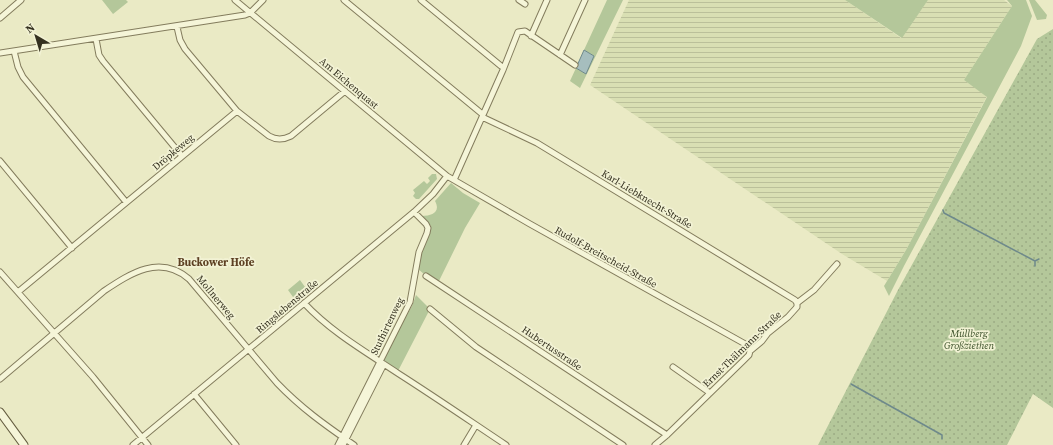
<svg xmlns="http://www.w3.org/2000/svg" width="1053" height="445" viewBox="0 0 1053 445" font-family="'Source Serif 4',serif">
	<defs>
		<pattern id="farmland-rules" width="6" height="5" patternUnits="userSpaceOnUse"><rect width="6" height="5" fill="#d9dfb3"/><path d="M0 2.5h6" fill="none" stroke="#bbc09a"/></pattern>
		<pattern id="park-dots" width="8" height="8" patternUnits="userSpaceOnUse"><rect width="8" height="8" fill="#b4c79a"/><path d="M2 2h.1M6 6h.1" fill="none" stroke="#9bab84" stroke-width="1.8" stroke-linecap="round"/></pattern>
	</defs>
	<rect width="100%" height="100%" fill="#eaeac5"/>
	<path fill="url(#farmland-rules)" d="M 629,0 L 845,0 L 901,38 L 928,0 L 1004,0 L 1012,6 L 964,80 L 987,96 L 906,250 L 887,281 L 842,254 L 590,85 Z"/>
	<path fill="#b4c79a" d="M 102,0 L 126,0 L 128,2 L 113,14 Z
		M 607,0 L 623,0 L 580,88 L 570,81 L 576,68 L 586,74 L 594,56 L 584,50 Z
		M 845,0 L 928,0 L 902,38 Z
		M 1007,0 L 1026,0 L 1032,16 L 1021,46 L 904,266 L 889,296 L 884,286 L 906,250 L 987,97 L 964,80 L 1012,6 Z
		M 1029,0 L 1035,0 L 1047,15 L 1046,19 L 1037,20 Z
		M 432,174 L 436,174 L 437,179 L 419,199 L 416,199 L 413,196 L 415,193 L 413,190 L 424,181 L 427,184 L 430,181 L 428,178 Z
		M 451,183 L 463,193 L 480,203 L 465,228 L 438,283 L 425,275 L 417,268 L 419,254 L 431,226 L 422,218 L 422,216 C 432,216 441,212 435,201 Z
		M 300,280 L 305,287 L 293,297 L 288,290 Z
		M 416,295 L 430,309 L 398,371 L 382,359 L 412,306 Z"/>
	<path fill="url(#park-dots)" d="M 1053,29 L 1053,408 L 1033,394 L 1007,445 L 818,445 L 898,290 L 1037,39 Z"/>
	<path fill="#a6bebe" stroke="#6e898b" d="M 584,50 L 594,56 L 586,74 L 576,68 Z"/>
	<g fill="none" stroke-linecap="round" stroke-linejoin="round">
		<path stroke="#6e898b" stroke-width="1.5" d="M 943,210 L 944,213 L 1035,261 L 1039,259
			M 1035,261 L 1035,266
			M 851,384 L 942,435 L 942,439"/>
		<defs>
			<path id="street" d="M 235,0 L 447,176 L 530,224 L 747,345 L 750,351
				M 344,0 L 481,113
				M 421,0 L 501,66
				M 519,0 L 525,4
				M 0,18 L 21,0
				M 177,27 L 180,40 L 185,49 L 237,111
				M 531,36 L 547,0
				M 96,39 L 99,55 L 103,61 L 182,156
				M 14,51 L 18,67 L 23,77 L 126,202
				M 0,53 L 245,15 L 250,13 L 263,0
				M 560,55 L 585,0
				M 482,117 L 537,143 L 795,300 L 797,303
				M 0,161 L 72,248
				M 454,180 L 503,70 L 518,32 L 525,31 L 575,65
				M 0,272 L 93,377 L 148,445
				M 426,276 L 667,435
				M 18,292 L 237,111 L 269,136 C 276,140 283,140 291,136 L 345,91
				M 304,303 C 331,332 366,352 399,374 C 435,397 470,421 506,445
				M 430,309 L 476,347 L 623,445
				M 673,367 L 710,393
				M 0,379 L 104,291 C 131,273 160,254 189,279 L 277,383 C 301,408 325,425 354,445
				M 194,394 L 236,445
				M 133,445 L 414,212 L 433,194 L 447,176
				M 338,445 L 410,302 L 419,252 L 427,233 L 428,228 L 426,224 L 414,212
				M 343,445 L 384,364
				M 464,445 L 476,425
				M 655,445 L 667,435 L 743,361 L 749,355 L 750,351 L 762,341 L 768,333 L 788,317 L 797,307 L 797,303 L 814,290 L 837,264"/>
			<path id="secondary" d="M 0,412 L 24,445"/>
		</defs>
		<use href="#street" stroke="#837c5d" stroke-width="7"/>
		<use href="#secondary" stroke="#655d40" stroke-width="9"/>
		<use href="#street" stroke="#f5f5d8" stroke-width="5"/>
		<use href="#secondary" stroke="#f5f5d8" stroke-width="7"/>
	</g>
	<g text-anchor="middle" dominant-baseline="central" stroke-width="3.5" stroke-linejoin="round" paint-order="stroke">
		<g font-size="10" fill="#34301f" stroke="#f2f2d4">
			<text transform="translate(349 83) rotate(40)">Am Eichenquast</text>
			<text transform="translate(173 152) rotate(-40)">Dröpkeweg</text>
			<text transform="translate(647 199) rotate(31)">Karl-Liebknecht-Straße</text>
			<text transform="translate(606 257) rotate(29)">Rudolf-Breitscheid-Straße</text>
			<text transform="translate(216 297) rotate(50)">Mollnerweg</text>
			<text transform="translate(287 306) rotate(-40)">Ringslebenstraße</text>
			<text transform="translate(387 326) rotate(-64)">Stuthirtenweg</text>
			<text transform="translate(552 348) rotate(34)">Hubertusstraße</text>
			<text transform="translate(742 349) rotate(-44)">Ernst-Thälmann-Straße</text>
		</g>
		<g font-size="10" font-style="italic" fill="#3a4f28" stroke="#f2f2d4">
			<text x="969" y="333">Müllberg<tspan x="969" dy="12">Großziethen</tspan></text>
		</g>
		<g font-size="11" font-weight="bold" fill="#5d4023" stroke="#f2f2d4">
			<text x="216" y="262">Buckower Höfe</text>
		</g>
	</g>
	<g transform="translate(36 36) rotate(322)" stroke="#f2f2d4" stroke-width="3" paint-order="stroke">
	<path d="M0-3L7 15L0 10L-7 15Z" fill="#34301f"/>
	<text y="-6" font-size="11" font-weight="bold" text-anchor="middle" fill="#34301f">N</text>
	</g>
</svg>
